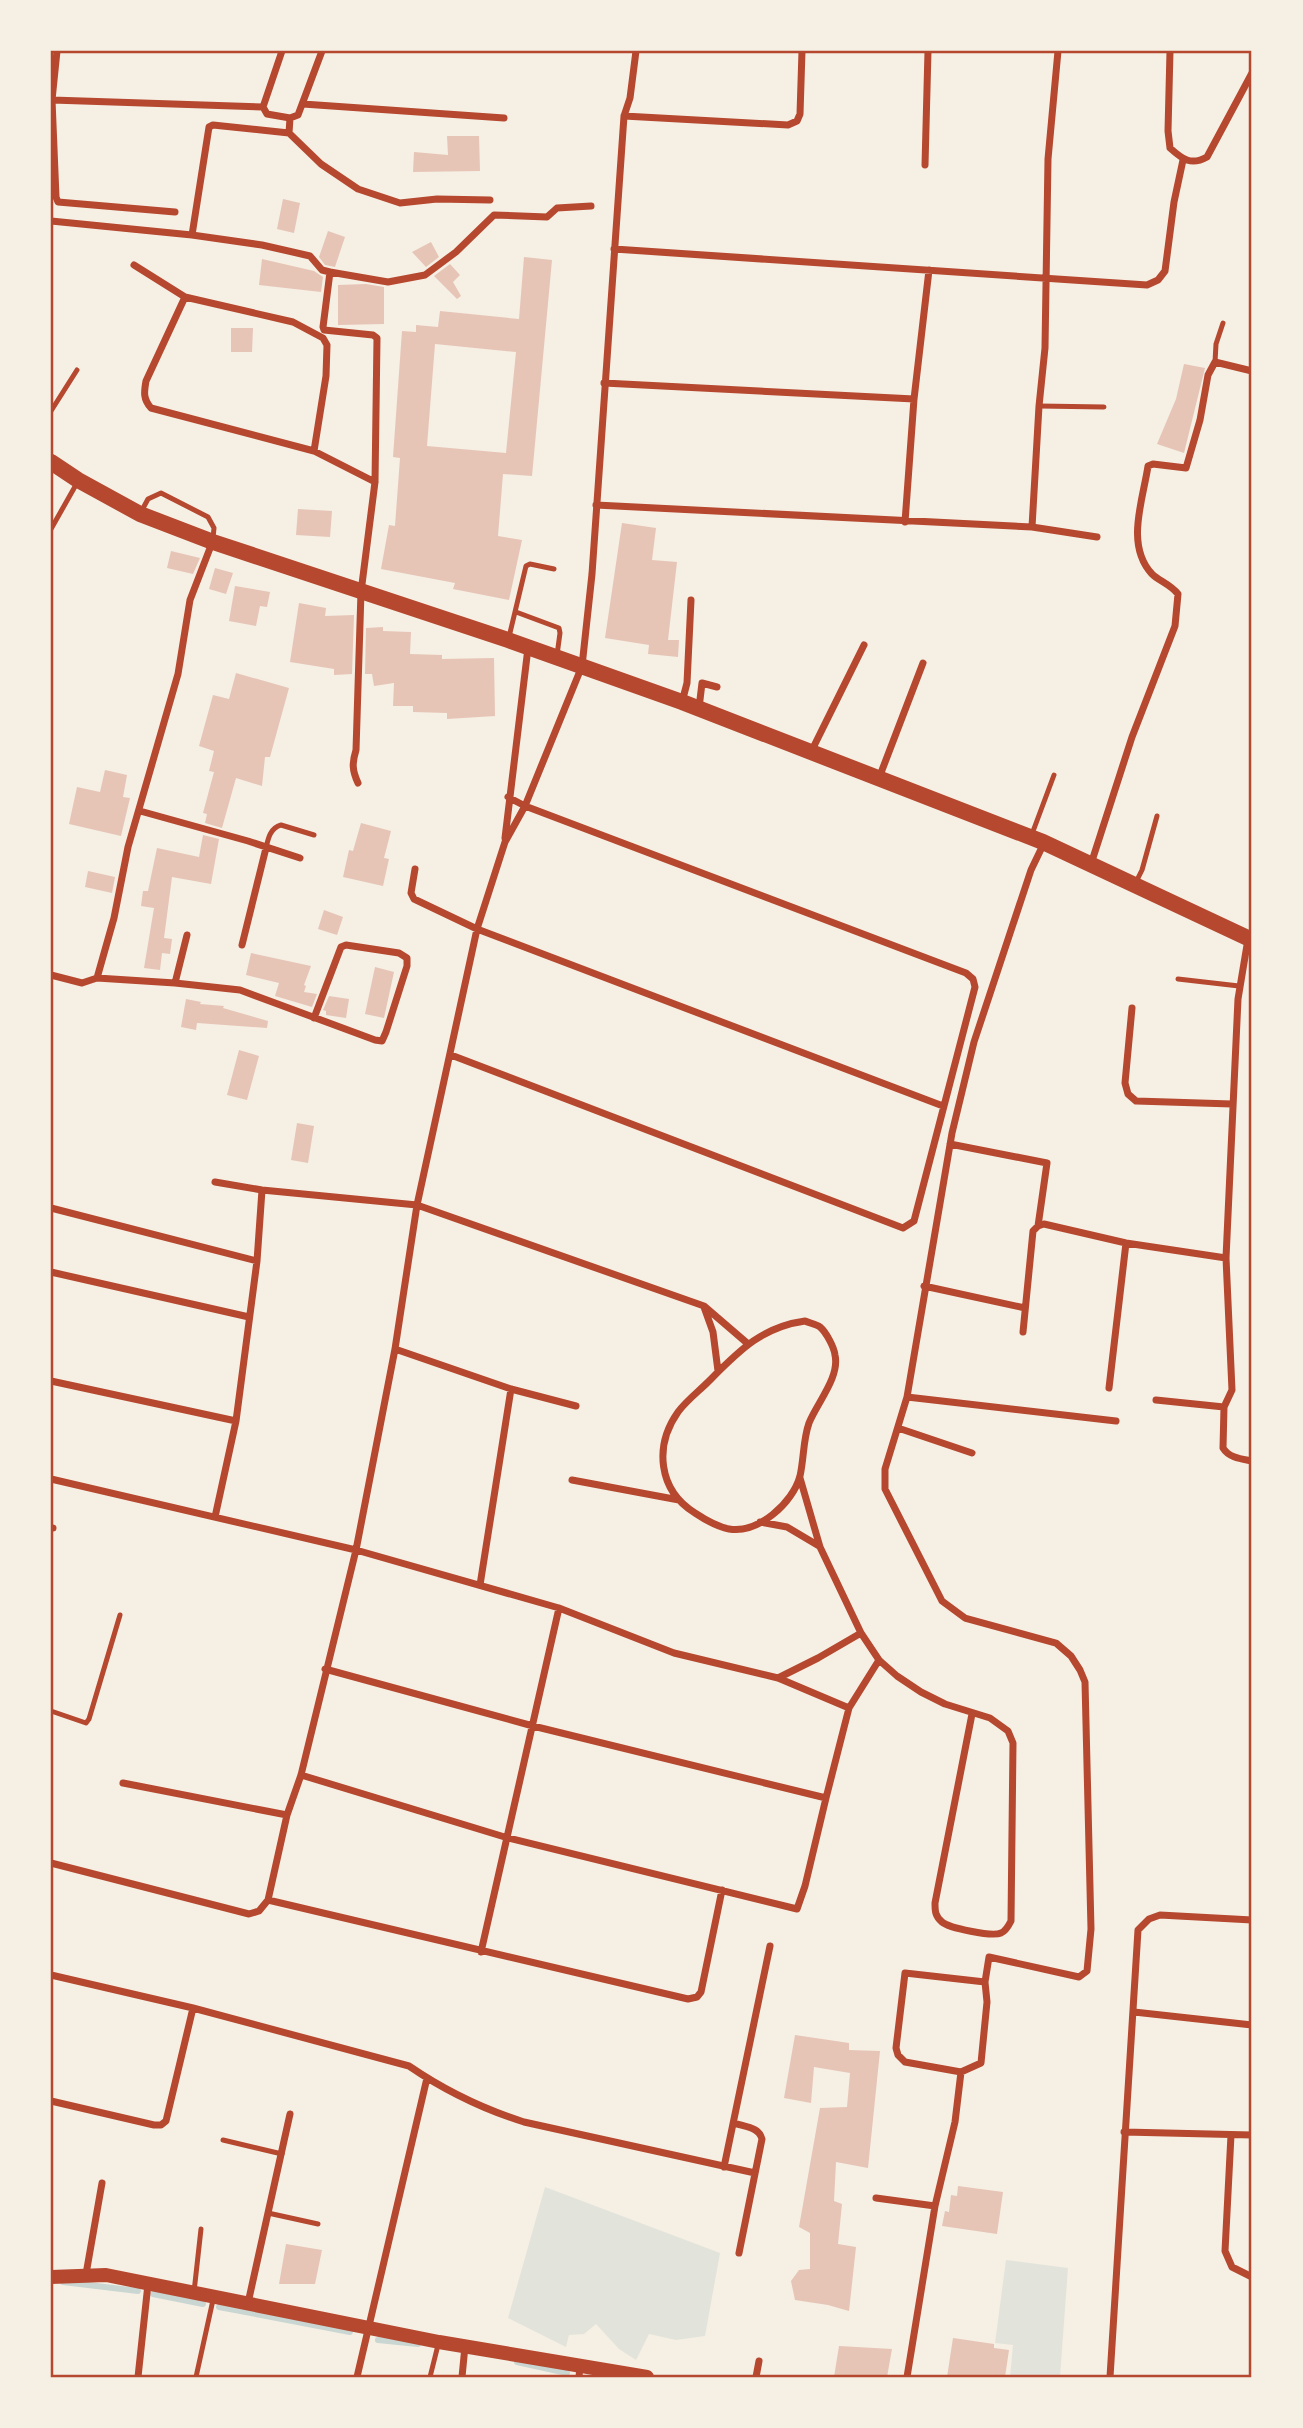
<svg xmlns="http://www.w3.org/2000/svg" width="1303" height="2428" viewBox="0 0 1303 2428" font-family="Manrope,sans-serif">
	<rect width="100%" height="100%" fill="#f6efe4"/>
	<path fill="#e2e4dc" d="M 545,2187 L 720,2253 L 705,2336 L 676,2340 L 649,2334 L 636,2360 L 619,2349 L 596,2324 L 584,2334 L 569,2335 L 566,2347 L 508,2318 Z
		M 1006,2260 L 1068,2268 L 1060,2377 L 1010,2377 L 1013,2345 L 995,2343 Z"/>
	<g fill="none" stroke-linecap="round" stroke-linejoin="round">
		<path stroke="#c9d6d2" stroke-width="6" d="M 63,2282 L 138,2291
			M 153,2294 L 203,2304
			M 219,2307 L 350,2332
			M 378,2340 L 418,2344
			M 517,2362 L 567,2373"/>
	</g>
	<path fill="#e6c5b7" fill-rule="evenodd" d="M 447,136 L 479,136 L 480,171 L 413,172 L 414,152 L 448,155 Z
		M 283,199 L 300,203 L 294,233 L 277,229 Z
		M 328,231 L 345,237 L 335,267 L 325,265 L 319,257 Z
		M 431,242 L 439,257 L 426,267 L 412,252 Z
		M 524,257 L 552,260 L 532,476 L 503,474 L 498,536 L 522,540 L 509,600 L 453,589 L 455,583 L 381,569 L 389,525 L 395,526 L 400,458 L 393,457 L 402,331 L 416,332 L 416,325 L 438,327 L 440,311 L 519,319 ZM 435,344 L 516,352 L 506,453 L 427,446 Z
		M 262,259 L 314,271 L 323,277 L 321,292 L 259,285 Z
		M 450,264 L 460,275 L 453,282 L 461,296 L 457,299 L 434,276 Z
		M 366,284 L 384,287 L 384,324 L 338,325 L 338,285 Z
		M 231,328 L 253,328 L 252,352 L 231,352 Z
		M 1184,364 L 1205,368 L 1184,453 L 1157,444 L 1176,399 Z
		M 298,509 L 332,511 L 330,537 L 296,535 Z
		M 622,523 L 656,528 L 652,560 L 677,562 L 668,640 L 679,640 L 678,657 L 648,654 L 649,645 L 605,638 Z
		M 171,551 L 200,558 L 193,574 L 167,568 Z
		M 215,568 L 233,573 L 226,594 L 209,589 Z
		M 235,586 L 270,592 L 267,607 L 260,606 L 256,626 L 229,621 Z
		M 299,603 L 326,608 L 325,616 L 354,615 L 352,674 L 334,675 L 334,669 L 290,662 Z
		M 383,627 L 383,631 L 411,632 L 410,654 L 442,655 L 442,659 L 494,658 L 495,716 L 447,719 L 447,713 L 413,712 L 413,706 L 393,706 L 394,683 L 374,686 L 372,674 L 365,674 L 366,628 Z
		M 236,673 L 289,688 L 270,757 L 265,757 L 262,786 L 236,778 L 222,828 L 205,823 L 207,814 L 203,813 L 214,772 L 209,771 L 214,751 L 199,746 L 213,695 L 229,699 Z
		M 105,770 L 127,775 L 123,797 L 130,798 L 121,836 L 69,824 L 77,787 L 100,792 Z
		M 361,823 L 391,831 L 384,858 L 389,859 L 383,886 L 343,877 L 349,850 L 353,851 Z
		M 203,835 L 219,839 L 211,884 L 172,877 L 164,938 L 172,939 L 170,954 L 162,953 L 160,970 L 144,968 L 154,908 L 141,906 L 143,891 L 148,891 L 157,848 L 199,857 Z
		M 88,871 L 115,877 L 112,893 L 85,887 Z
		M 324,910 L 343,917 L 337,935 L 318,929 Z
		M 251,953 L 311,966 L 304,985 L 306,986 L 304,992 L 317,994 L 312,1007 L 275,996 L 279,983 L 246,975 Z
		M 375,967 L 394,972 L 384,1018 L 365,1014 Z
		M 329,996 L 349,999 L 346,1018 L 326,1015 L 326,1011 L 323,1010 Z
		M 186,999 L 201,1002 L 200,1004 L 224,1006 L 223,1008 L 268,1021 L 267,1028 L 197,1023 L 196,1030 L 181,1027 Z
		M 239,1050 L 259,1056 L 247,1100 L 227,1095 Z
		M 297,1123 L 314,1126 L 308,1163 L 291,1160 Z
		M 795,2035 L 849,2043 L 849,2050 L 880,2051 L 868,2168 L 836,2162 L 834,2201 L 842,2204 L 838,2244 L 856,2247 L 849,2311 L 828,2305 L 795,2300 L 791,2281 L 799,2270 L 810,2269 L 810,2233 L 799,2227 L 820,2108 L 847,2107 L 850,2073 L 814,2067 L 811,2103 L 784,2098 Z
		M 958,2186 L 1003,2192 L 997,2234 L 942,2226 L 945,2211 L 949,2212 L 951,2195 L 957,2196 Z
		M 286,2244 L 322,2250 L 315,2284 L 279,2284 Z
		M 953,2338 L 994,2344 L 994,2348 L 1009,2350 L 1005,2377 L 947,2377 Z
		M 839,2346 L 892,2349 L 887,2377 L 834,2377 Z"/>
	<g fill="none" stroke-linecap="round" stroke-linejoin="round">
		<path stroke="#b5482f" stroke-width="5" d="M 1215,362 L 1216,344 L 1223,323
			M 1039,406 L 1104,407
			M 51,411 L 77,370
			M 141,512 L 148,499 L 161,493 L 208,517 L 214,528 L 213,538
			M 51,529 L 77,483
			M 516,612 L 559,628 L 560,633 L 557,655
			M 509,637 L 526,566 L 530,564 L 554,569
			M 1032,834 L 1054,775
			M 266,848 C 268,839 270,828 281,825 L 314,835
			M 1136,882 L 1142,870 L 1157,816
			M 1178,979 L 1239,986
			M 51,1711 L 86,1723 L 89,1719 L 120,1615
			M 223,2140 L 282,2154
			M 268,2213 L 318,2224
			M 194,2292 L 201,2229
			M 196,2377 L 213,2300
			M 430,2377 L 438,2345"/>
		<path stroke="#b5482f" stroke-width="7" d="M 57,51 L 52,100 L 56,197 L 58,202 L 175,212
			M 282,51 L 263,107 L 267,114 L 290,118 L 298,115 L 322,51
			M 1170,51 L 1168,131 L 1170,148 C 1182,159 1191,166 1207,157 L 1252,73
			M 52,100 L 263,107
			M 303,104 L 504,118
			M 624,116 L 788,125 L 797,121 L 800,114 L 802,51
			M 290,118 L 289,133 L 321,164 L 358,189 L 400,203 L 437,199 L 490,200
			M 925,165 L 928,51
			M 51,221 L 192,235 L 209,127 L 213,125 L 289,133
			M 192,235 L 262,245 L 310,256 L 322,270 L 330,272
			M 614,249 L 1147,285 L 1158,280 L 1165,271 L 1174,202 L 1183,160
			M 134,265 L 185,297 L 293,322 L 323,338 L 327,345 L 326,376 L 314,451
			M 185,297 L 146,381 C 144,392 143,399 151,408 L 314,451 L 375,482
			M 604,383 L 914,399
			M 596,505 L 1032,527 L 1097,537
			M 905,522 L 914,399 L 929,270
			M 1032,527 L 1039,406 L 1045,348 L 1048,159 L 1058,51
			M 682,702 L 687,683 L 691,600
			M 699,708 L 702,683 L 717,687
			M 811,752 L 864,645
			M 879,778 L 923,663
			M 358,783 C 352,770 352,763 356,750 L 361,592 L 375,482 L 377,338 L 373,335 L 324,330 L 323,327 L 330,272 L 388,282 L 425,275 L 456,252 L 494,215 L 547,217 L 557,208 L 591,206
			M 140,811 L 248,841 L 300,858
			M 505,838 L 528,648
			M 1091,864 L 1132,737 L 1175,626 L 1178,594 C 1170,584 1159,581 1152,574 C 1125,545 1143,500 1148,466 L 1153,464 L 1186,468 L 1200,420 L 1208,375 L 1215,362 L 1252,371
			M 415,869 L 411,893 L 414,899 L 477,929 L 943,1106
			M 1248,939 L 1238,999 L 1226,1258 L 1232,1390 L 1224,1407 L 1223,1448 C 1229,1458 1242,1459 1252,1461
			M 242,945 L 266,848
			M 51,975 L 82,983 L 97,978 L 175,983 L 240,990 L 375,1040 L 382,1041 L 386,1032 L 407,966 L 407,958 L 399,953 L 346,945 L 341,947 L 314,1018
			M 97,978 L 114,918 L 128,847 L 178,674 L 190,600 L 212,543
			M 175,983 L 187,935
			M 1132,1008 L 1125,1083 L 1128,1094 L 1136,1101 L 1232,1104
			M 451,1055 L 903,1228 L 914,1221 L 975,987 L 973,979 L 966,973 L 525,806 L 508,797
			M 950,1144 L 1047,1163 L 1038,1226
			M 215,1182 L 262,1190 L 417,1205 L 704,1306 L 747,1343
			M 51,1208 L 257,1261
			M 51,1272 L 249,1317
			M 924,1286 L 1025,1308
			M 704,1307 L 713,1332 L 718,1371
			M 805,1321 C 809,1323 817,1324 820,1327 C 826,1332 834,1347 835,1355 C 840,1377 817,1403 809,1423 C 803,1440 804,1458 800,1476 C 793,1503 758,1534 729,1529 C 718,1527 704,1519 695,1513 C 658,1490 654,1446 678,1412 C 686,1401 699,1391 708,1382 C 738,1352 761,1327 805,1321 Z
			M 1023,1332 L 1033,1231 L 1038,1226 L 1044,1224 L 1126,1243 L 1226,1258
			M 395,1349 L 511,1389 L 576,1406
			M 51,1381 L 236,1421
			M 1109,1388 L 1126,1243
			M 907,1397 L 1116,1421
			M 1156,1400 L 1224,1407
			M 898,1428 L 972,1453
			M 800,1478 L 820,1547 L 861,1633 L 879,1660 L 897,1676 L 921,1692 L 945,1704 L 990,1718 L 1008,1731 L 1013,1743 L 1011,1921 C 1009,1925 1006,1931 1001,1933 C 992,1937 949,1928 942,1922 C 935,1916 935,1911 935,1903 L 972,1714
			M 51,1479 L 356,1550 L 559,1608 L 674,1653 L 778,1678 L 849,1708
			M 572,1480 L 679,1500
			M 215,1517 L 236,1421 L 257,1261 L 262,1190
			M 760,1522 L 787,1527 L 819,1546
			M 51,1528 L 53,1528
			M 480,1585 L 511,1389
			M 778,1678 L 818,1658 L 861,1633
			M 301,1775 L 508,1838 L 797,1909 L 805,1886 L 826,1798 L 533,1726 L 325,1669
			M 123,1783 L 287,1815
			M 826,1798 L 849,1708 L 879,1660
			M 51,1863 L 249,1914 L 259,1911 L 268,1900 L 287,1815 L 301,1775 L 356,1550 L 395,1349 L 417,1205 L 477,929 L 505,842 L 525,806 L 582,666 L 592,574 L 624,116 L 630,98 L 636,51
			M 268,1900 L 688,1999 L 697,1997 L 701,1992 L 722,1890
			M 481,1952 L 559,1608
			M 51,1975 L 193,2008 L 409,2066 C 444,2090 483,2109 524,2122 L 755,2173
			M 985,1982 L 989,1957 L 1079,1977 L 1087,1971 L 1091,1929 L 1085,1682 L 1080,1670 L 1071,1656 L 1056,1643 L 965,1618 L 942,1601 L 885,1489 L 885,1469 L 907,1397 L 952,1133 L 974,1042 L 1031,870 L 1044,843
			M 1134,2012 L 1252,2025
			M 51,2101 L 154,2125 L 161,2125 L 166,2121 L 193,2008
			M 734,2123 C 745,2127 759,2127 762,2139 L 739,2253
			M 1124,2132 L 1252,2135
			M 1231,2135 L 1225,2251 L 1232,2267 L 1252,2277
			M 724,2167 L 770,1946
			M 876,2198 L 935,2206
			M 86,2274 L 102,2183
			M 248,2303 L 290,2114
			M 138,2377 L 148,2284
			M 357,2377 L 427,2078
			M 462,2377 L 465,2346
			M 579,2377 L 580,2366
			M 756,2377 L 759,2361
			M 907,2377 L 935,2206 L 955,2122 L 961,2072 L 905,2062 L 898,2055 L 896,2048 L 905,1973 L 985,1982 L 987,2002 L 981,2063 L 961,2072
			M 1110,2377 L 1138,1930 L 1149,1919 L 1160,1915 L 1252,1920"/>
		<path stroke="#b5482f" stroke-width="14" d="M 51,2277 L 106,2275 L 439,2342 L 647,2377"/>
		<path stroke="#b5482f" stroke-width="16" d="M 51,462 L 78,480 L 140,514 L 213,542 L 508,640 L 682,702 L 1043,842 L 1252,940"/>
	</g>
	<rect width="1303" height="2428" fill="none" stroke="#f6efe4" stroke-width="105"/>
	<rect x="52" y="52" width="1198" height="2324" fill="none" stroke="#b5482f" stroke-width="2.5"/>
</svg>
